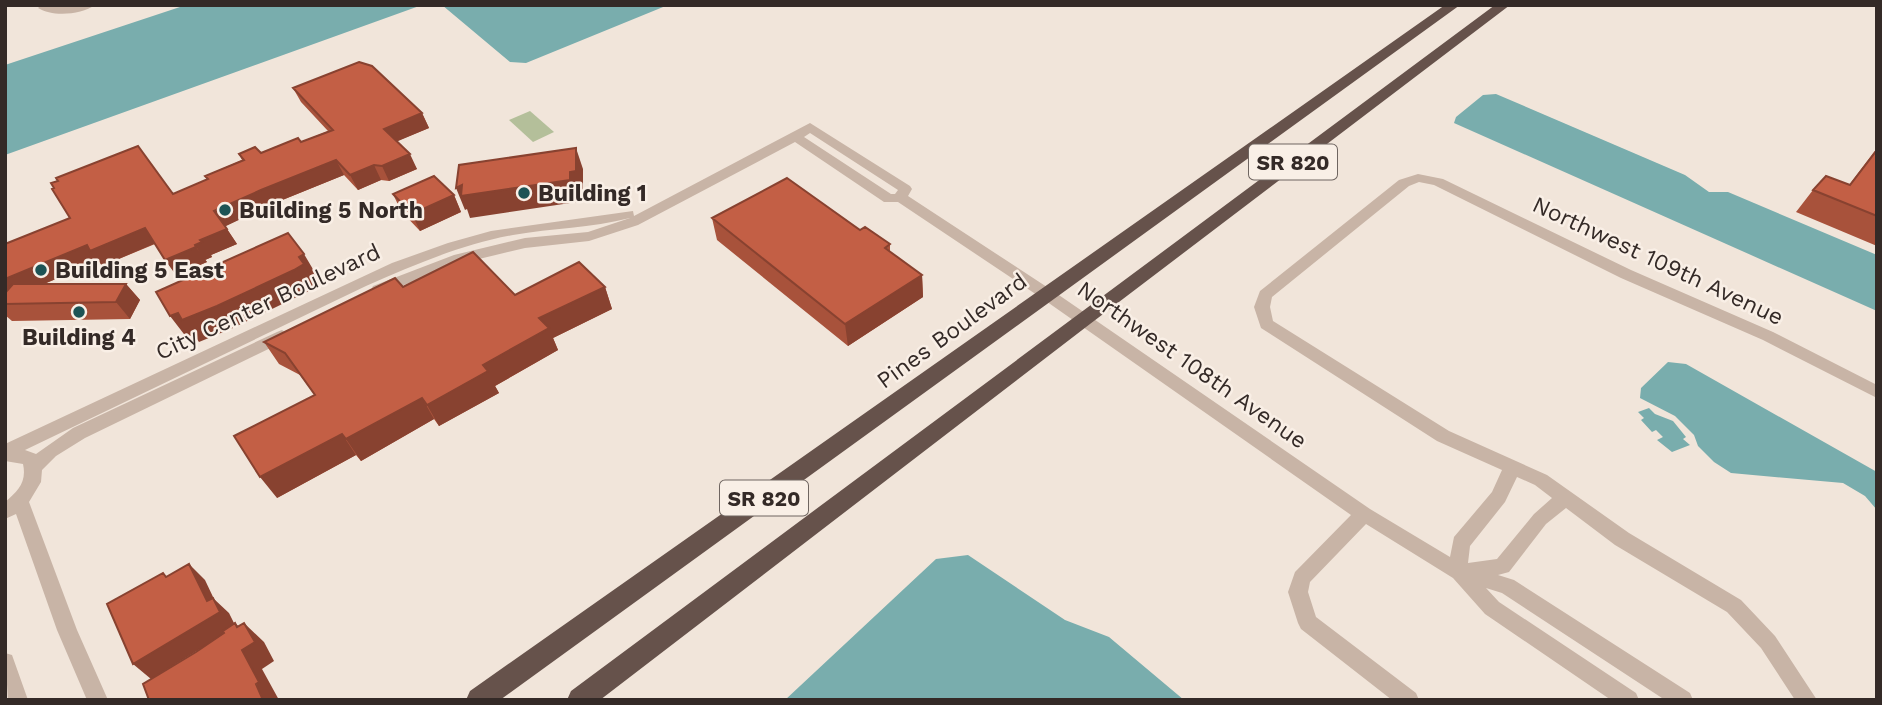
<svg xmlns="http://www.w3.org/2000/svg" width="1882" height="705" viewBox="0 0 1882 705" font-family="'Work Sans',sans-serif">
	<rect width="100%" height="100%" fill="#f1e5da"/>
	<path fill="#b4bf9a" d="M 530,111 L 554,132 L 533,142 L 509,120 Z"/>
	<path fill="#79adad" d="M 186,5 L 422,5 L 5,155 L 5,65 Z
		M 442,5 L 668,5 L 526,63 L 510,62 Z
		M 1496,94 L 1685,175 L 1709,192 L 1728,192 L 1877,255 L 1877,311 L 1454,123 L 1456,117 L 1483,95 Z
		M 1668,362 L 1686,364 L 1877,472 L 1877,510 L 1865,496 L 1843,483 L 1731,473 L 1714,462 L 1698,446 L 1694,435 L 1675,416 L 1640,398 L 1641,388 Z
		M 1649,408 L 1655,414 L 1673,421 L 1686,437 L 1683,439 L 1690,445 L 1672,452 L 1657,440 L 1663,437 L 1656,430 L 1652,432 L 1641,420 L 1644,418 L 1638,412 Z
		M 968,555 L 1065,620 L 1109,637 L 1184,700 L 785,700 L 936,559 Z"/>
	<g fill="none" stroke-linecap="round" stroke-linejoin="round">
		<path fill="#c8b4a6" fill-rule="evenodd" d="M 41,5 L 95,5 C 81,15 52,17 38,8 Z
			M 810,123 L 910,186 L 912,189 L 908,196 L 1053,291 L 1370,509 L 1450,557 L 1454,537 L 1492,492 L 1502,470 L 1437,441 L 1261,328 L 1254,307 L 1260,291 L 1399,180 L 1418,174 L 1443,179 L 1631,270 L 1773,332 L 1877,385 L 1877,398 L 1763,340 L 1621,278 L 1434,185 L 1419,182 L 1409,186 L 1272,297 L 1270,307 L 1273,321 L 1449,431 L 1547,475 L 1629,533 L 1741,600 L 1775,636 L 1817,700 L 1795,700 L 1761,648 L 1727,612 L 1615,545 L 1566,508 L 1546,524 L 1509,572 L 1498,575 L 1514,580 L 1690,693 L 1693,700 L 1665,700 L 1502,593 L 1486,588 L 1499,602 L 1636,693 L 1639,700 L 1611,700 L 1485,614 L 1453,578 L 1366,524 L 1310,582 L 1308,592 L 1316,617 L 1416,693 L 1419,700 L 1392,700 L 1301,629 L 1298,623 L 1288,592 L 1295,572 L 1351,515 L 1043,299 L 898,202 L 884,202 L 795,142 L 638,225 L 589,241 L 525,248 L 458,264 L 378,295 L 371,290 L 373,286 L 454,255 L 525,238 L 588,232 L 630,218 C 591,228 552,228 513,235 C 462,244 414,265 366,286 L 25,450 L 36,454 L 73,428 L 277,332 L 282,330 L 290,336 L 287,340 L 85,438 L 56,456 L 42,470 L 41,482 L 29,502 L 77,630 L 108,700 L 87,700 L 57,630 L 16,514 L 5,519 L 5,502 C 18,491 27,482 23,464 L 5,461 L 5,444 L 392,263 L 448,243 L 491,231 L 633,211 L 634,216 ZM 810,133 L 898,190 L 895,194 L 891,194 L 804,137 ZM 1517,477 L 1535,485 L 1552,498 L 1534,514 L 1497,559 L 1468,563 L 1470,546 L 1505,502 Z
			M 5,653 L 12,655 L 28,700 L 8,700 Z"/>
		<path fill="#66524b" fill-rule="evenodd" d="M 1445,5 L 1460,5 L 500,700 L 466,700 L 470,691 Z
			M 1495,5 L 1510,5 L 1090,324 L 600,700 L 567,700 L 571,691 Z"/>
	</g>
	<path fill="#a8523b" d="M 293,88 L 422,113 L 429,128 L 397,141 L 417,169 L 389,181 L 381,180 L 358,190 L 344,175 L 270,205 L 225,226 L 237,244 L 211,255 L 212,257 L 205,260 L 207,262 L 176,275 L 155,244 L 102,266 L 99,261 L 44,284 L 126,284 L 140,300 L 130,319 L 12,321 L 5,315 L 5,240 L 7,243 L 173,194 L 207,180 L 205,176 L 242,160 L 239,154 L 261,153 L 301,142 L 328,131 L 301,102 Z
		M 1877,148 L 1877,246 L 1796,212 L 1813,190 L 1849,185 Z
		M 393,194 L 454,195 L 461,212 L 420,231 L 401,211 Z
		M 712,218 L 860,230 L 890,244 L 890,252 L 922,275 L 923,297 L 848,346 L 717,240 Z
		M 403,287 L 515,295 L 605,287 L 612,309 L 553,338 L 558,350 L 495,386 L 499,393 L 439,426 L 434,419 L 361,461 L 356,455 L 277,498 L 315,395 L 300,375 L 279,364 L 264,342 Z"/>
	<path fill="#884230" d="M 422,113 L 429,128 L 391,144 L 384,129 Z
		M 576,148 L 583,169 L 583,193 L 577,194 L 577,202 L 470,218 L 467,209 L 465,210 L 456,188 Z
		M 410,154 L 417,169 L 389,181 L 382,166 Z
		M 336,160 L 344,175 L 270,205 L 224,227 L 214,211 L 261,190 Z
		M 374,165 L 381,180 L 358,190 L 350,175 Z
		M 454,195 L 461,212 L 420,231 L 412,214 Z
		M 145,228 L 156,243 L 102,266 L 99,261 L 5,300 L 5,279 L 87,245 Z
		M 227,229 L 237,244 L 211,255 L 212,257 L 205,260 L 195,245 L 200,240 Z
		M 196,247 L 207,262 L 176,275 L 165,260 Z
		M 304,254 L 317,276 L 313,279 L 317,286 L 307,292 L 233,328 L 199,342 L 194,335 L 187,338 L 170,316 Z
		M 922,275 L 923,297 L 848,346 L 845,324 Z
		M 126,284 L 140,300 L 130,319 L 116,302 Z
		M 605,287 L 612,309 L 553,338 L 558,350 L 495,386 L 499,393 L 439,426 L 427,405 L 483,365 L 539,318 Z
		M 422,398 L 434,419 L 361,461 L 346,439 Z
		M 342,434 L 356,455 L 277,498 L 260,477 Z
		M 189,564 L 205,580 L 214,599 L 229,613 L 236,627 L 151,679 L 133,664 L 207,601 Z
		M 235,623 L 254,642 L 244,623 L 264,642 L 274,661 L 262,669 L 279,700 L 263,700 L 242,650 L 237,627 Z"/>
	<path fill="#c35f45" stroke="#884230" stroke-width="2" d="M 359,62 L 372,66 L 422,113 L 384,129 L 410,154 L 382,166 L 374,165 L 350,175 L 336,160 L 261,190 L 214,211 L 227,229 L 200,240 L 202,242 L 195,245 L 196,247 L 165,260 L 145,228 L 90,251 L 87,245 L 5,279 L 5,244 L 70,218 L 52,189 L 54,188 L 51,183 L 58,181 L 56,178 L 138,146 L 173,194 L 208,179 L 205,176 L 244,160 L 239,154 L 255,147 L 261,153 L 298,138 L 301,142 L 333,130 L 293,88 Z
		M 576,148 L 576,171 L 570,172 L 570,180 L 461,196 L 462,185 L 456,188 L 459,165 Z
		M 1877,150 L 1877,216 L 1813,190 L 1826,176 L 1850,185 Z
		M 434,176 L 454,195 L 412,214 L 393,194 Z
		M 787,178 L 860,230 L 865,227 L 890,244 L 885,248 L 922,275 L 845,324 L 712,218 Z
		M 288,233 L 304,254 L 299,257 L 304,264 L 294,270 L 217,306 L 182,320 L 178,313 L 170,316 L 156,292 Z
		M 473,252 L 515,295 L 579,262 L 605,287 L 539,318 L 549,328 L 483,365 L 488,371 L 427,405 L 422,398 L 346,439 L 342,434 L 260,477 L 234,436 L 315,395 L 285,353 L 264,342 L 395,278 L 403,287 Z
		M 13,284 L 126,284 L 116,302 L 5,304 L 5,293 Z
		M 189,564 L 207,601 L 213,598 L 220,612 L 133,664 L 107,604 L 163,573 L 166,577 Z
		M 235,623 L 237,627 L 244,623 L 255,642 L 242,650 L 259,682 L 256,684 L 263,700 L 149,700 L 143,684 L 196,652 L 224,633 L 223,631 Z"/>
	<g fill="#1d5355" stroke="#f9efe6" stroke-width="2.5">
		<circle cx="524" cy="193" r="7"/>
		<circle cx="225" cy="210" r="7"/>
		<circle cx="41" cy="270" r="7"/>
		<circle cx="79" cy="312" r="7"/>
	</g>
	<g text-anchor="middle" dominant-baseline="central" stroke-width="5" stroke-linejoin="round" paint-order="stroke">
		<g fill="#f9efe6" stroke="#6f6560" stroke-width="2">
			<rect x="1249" y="144.5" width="88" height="35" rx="5"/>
			<rect x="720" y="480.5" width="88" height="35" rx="5"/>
		</g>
		<g font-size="21" font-weight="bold" fill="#342a27">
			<text x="1293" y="162">SR 820</text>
			<text x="764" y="498">SR 820</text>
		</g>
		<g font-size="23" font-weight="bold" fill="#342a27" stroke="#f9efe6" text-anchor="start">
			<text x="538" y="193">Building 1</text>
			<text x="239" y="210">Building 5 North</text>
			<text x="55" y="270">Building 5 East</text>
			<text x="79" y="337" text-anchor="middle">Building 4</text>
		</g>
		<g font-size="23" fill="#342a27" stroke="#f9efe6">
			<text transform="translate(1658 261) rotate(25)">Northwest 109th Avenue</text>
			<text transform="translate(268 302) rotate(-25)">City Center Boulevard</text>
			<text transform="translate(952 331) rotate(-36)">Pines Boulevard</text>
			<text transform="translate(1192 365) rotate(35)">Northwest 108th Avenue</text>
		</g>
	</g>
	<rect width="1882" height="705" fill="none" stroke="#342a27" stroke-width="14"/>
</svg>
